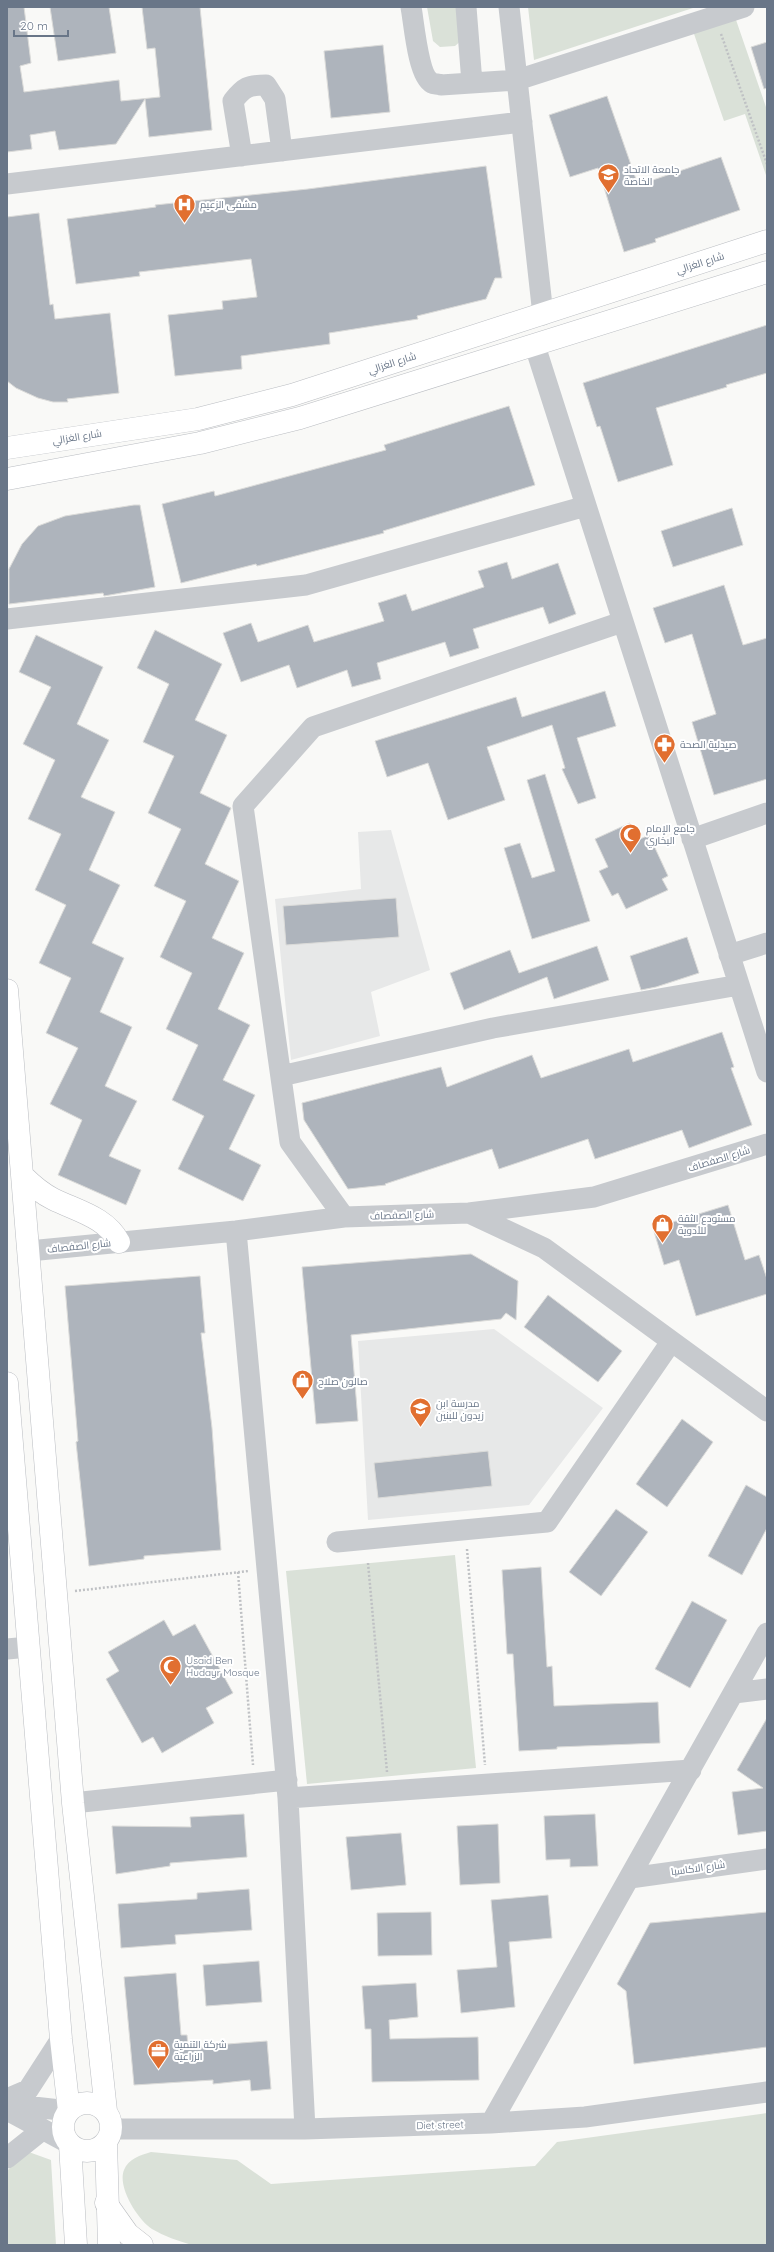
<svg xmlns="http://www.w3.org/2000/svg" width="774" height="2252" viewBox="0 0 774 2252" font-family="Quicksand,Cairo,sans-serif">
	<rect width="100%" height="100%" fill="#f9f9f7"/>
	<path fill="#e7e8e8" d="M 391,830 L 430,970 L 371,992 L 380,1036 L 291,1060 L 275,899 L 361,889 L 358,832 Z
		M 494,1329 L 603,1408 L 529,1505 L 368,1520 L 358,1341 Z"/>
	<path fill="#dae1d8" d="M 427,7 L 459,7 L 463,39 L 455,46 L 440,47 L 433,41 Z
		M 528,7 L 696,7 L 534,60 Z
		M 735,17 L 767,110 L 767,178 L 745,114 L 724,121 L 693,31 Z
		M 455,1555 L 476,1768 L 307,1784 L 286,1571 Z
		M 767,2113 L 767,2245 L 192,2245 C 178,2241 164,2236 152,2229 C 138,2220 117,2187 124,2170 C 128,2159 141,2155 151,2152 L 237,2160 L 271,2184 L 535,2166 L 557,2142 Z
		M 26,2151 L 51,2160 L 56,2245 L 7,2245 L 7,2171 Z"/>
	<path fill="#aeb4bc" stroke="#dbdbd9" d="M 7,7 L 24,7 L 31,63 L 20,66 L 24,92 L 119,80 L 121,101 L 160,97 L 155,48 L 147,49 L 142,7 L 200,7 L 212,130 L 149,137 L 145,99 L 116,144 L 59,150 L 55,131 L 30,135 L 32,149 L 7,152 Z
		M 50,7 L 109,7 L 116,53 L 58,61 Z
		M 767,42 L 767,88 L 764,89 L 751,47 Z
		M 383,45 L 390,112 L 331,118 L 324,51 Z
		M 607,96 L 638,185 L 721,157 L 740,210 L 655,239 L 656,242 L 624,252 L 598,168 L 570,177 L 549,115 Z
		M 486,166 L 502,278 L 495,278 L 486,299 L 417,316 L 418,319 L 329,333 L 330,344 L 241,356 L 242,369 L 175,376 L 168,315 L 223,309 L 222,301 L 257,297 L 251,259 L 139,272 L 140,276 L 76,284 L 67,219 L 156,207 L 155,205 L 308,189 Z
		M 39,213 L 50,305 L 53,304 L 55,319 L 110,313 L 119,393 L 67,399 L 68,402 L 53,402 L 38,398 L 16,388 L 7,381 L 7,217 Z
		M 767,325 L 767,373 L 726,385 L 727,387 L 656,408 L 673,465 L 618,482 L 600,426 L 597,427 L 583,383 Z
		M 509,406 L 535,485 L 383,531 L 384,533 L 257,566 L 256,564 L 181,583 L 162,504 L 214,491 L 215,496 L 386,450 L 384,445 Z
		M 134,505 L 140,505 L 155,587 L 104,596 L 103,593 L 9,604 L 9,569 L 22,544 L 38,526 L 65,516 Z
		M 732,508 L 743,545 L 673,567 L 661,531 Z
		M 507,562 L 512,579 L 558,563 L 576,614 L 549,624 L 543,607 L 473,629 L 479,648 L 450,657 L 445,642 L 377,663 L 381,679 L 352,687 L 347,670 L 297,688 L 289,665 L 241,682 L 223,633 L 251,623 L 258,642 L 308,625 L 314,642 L 384,621 L 378,603 L 406,594 L 412,611 L 484,587 L 478,571 Z
		M 724,585 L 743,645 L 767,638 L 767,779 L 714,795 L 692,722 L 716,714 L 692,634 L 665,643 L 653,608 Z
		M 155,630 L 222,664 L 195,720 L 227,735 L 200,793 L 231,808 L 205,864 L 239,881 L 212,938 L 244,953 L 218,1009 L 250,1025 L 223,1080 L 255,1095 L 229,1149 L 261,1165 L 243,1201 L 178,1169 L 204,1116 L 172,1100 L 198,1045 L 166,1029 L 192,973 L 160,957 L 186,901 L 154,886 L 181,829 L 148,813 L 174,756 L 143,742 L 169,684 L 137,668 Z
		M 36,635 L 103,667 L 77,724 L 109,740 L 81,797 L 115,812 L 89,870 L 120,885 L 92,943 L 124,958 L 100,1012 L 132,1027 L 105,1086 L 137,1101 L 109,1156 L 141,1170 L 126,1205 L 58,1175 L 82,1120 L 50,1104 L 78,1048 L 46,1033 L 71,978 L 39,963 L 66,905 L 35,890 L 61,834 L 28,819 L 55,760 L 23,744 L 51,687 L 19,672 Z
		M 605,691 L 616,726 L 577,738 L 596,798 L 578,804 L 562,769 L 565,768 L 552,725 L 487,747 L 505,800 L 448,820 L 428,763 L 387,777 L 375,741 L 516,697 L 522,717 Z
		M 545,774 L 590,921 L 532,939 L 504,848 L 520,843 L 532,878 L 555,871 L 527,780 Z
		M 630,823 L 638,840 L 649,835 L 668,876 L 662,879 L 668,890 L 626,909 L 618,893 L 612,896 L 599,871 L 608,867 L 595,839 Z
		M 396,898 L 399,937 L 286,945 L 283,906 Z
		M 687,937 L 699,973 L 656,987 L 641,990 L 630,956 Z
		M 597,946 L 609,980 L 554,999 L 547,977 L 464,1010 L 450,973 L 510,950 L 519,973 Z
		M 722,1032 L 734,1067 L 731,1068 L 752,1125 L 689,1148 L 682,1130 L 595,1159 L 588,1139 L 499,1169 L 492,1149 L 385,1184 L 386,1185 L 348,1189 L 304,1120 L 302,1103 L 441,1067 L 447,1087 L 532,1055 L 541,1078 L 629,1049 L 633,1062 Z
		M 728,1205 L 745,1260 L 759,1255 L 767,1279 L 767,1294 L 696,1316 L 679,1260 L 664,1265 L 653,1228 Z
		M 471,1254 L 518,1281 L 516,1320 L 506,1313 L 501,1319 L 351,1335 L 358,1421 L 316,1424 L 302,1267 Z
		M 200,1276 L 205,1333 L 201,1333 L 212,1428 L 221,1550 L 144,1556 L 144,1559 L 89,1566 L 76,1442 L 78,1441 L 65,1286 Z
		M 548,1295 L 622,1351 L 598,1382 L 524,1327 Z
		M 682,1419 L 713,1442 L 667,1507 L 636,1484 Z
		M 488,1451 L 492,1486 L 378,1498 L 374,1463 Z
		M 746,1485 L 767,1497 L 767,1528 L 742,1575 L 708,1556 Z
		M 616,1509 L 648,1532 L 601,1596 L 569,1572 Z
		M 541,1567 L 547,1667 L 552,1666 L 554,1706 L 658,1702 L 660,1743 L 557,1747 L 557,1749 L 519,1751 L 513,1654 L 507,1654 L 502,1570 Z
		M 692,1601 L 727,1620 L 690,1688 L 655,1669 Z
		M 164,1620 L 173,1636 L 195,1624 L 233,1693 L 206,1708 L 214,1723 L 162,1753 L 153,1737 L 142,1743 L 106,1679 L 119,1671 L 108,1652 Z
		M 767,1718 L 767,1831 L 738,1835 L 732,1792 L 763,1788 L 737,1770 Z
		M 244,1814 L 247,1857 L 170,1863 L 170,1866 L 116,1874 L 112,1826 L 191,1827 L 190,1817 Z
		M 595,1814 L 598,1866 L 570,1867 L 570,1859 L 546,1860 L 544,1816 Z
		M 498,1824 L 500,1883 L 460,1885 L 457,1826 Z
		M 401,1833 L 406,1885 L 351,1890 L 346,1837 Z
		M 249,1889 L 252,1930 L 175,1935 L 176,1944 L 121,1948 L 118,1904 L 197,1899 L 197,1893 Z
		M 548,1895 L 552,1938 L 509,1942 L 515,2007 L 461,2013 L 457,1970 L 497,1967 L 491,1900 Z
		M 431,1912 L 432,1955 L 378,1956 L 377,1913 Z
		M 767,1912 L 767,2047 L 634,2064 L 626,1991 L 617,1984 L 650,1923 Z
		M 259,1961 L 262,2002 L 206,2006 L 203,1965 Z
		M 176,1973 L 181,2035 L 187,2035 L 188,2047 L 267,2041 L 271,2089 L 251,2091 L 250,2080 L 213,2084 L 213,2080 L 134,2085 L 124,1977 Z
		M 416,1983 L 418,2017 L 389,2020 L 390,2039 L 478,2037 L 479,2080 L 372,2082 L 371,2029 L 365,2029 L 362,1986 Z"/>
	<g fill="none" stroke-linecap="round" stroke-linejoin="round">
		<defs>
			<path id="major" d="M 7,448 L 198,419 L 292,395 L 767,241
				M 7,479 L 200,443 L 300,418 L 767,272
				M 7,990 L 73,1803 L 106,2111
				M 23,1176 C 32,1185 41,1193 53,1199 C 77,1211 106,1217 119,1242
				M 7,1383 L 61,2039 L 69,2111
				M63 2127a24 24 0 1 1 48 0a24 24 0 1 1-48 0Z
				M 106,2142 L 109,2245
				M 70,2144 L 76,2245"/>
			<path id="highway" d="M 106,2203 L 128,2234 L 142,2245"/>
		</defs>
		<use href="#major" stroke="#babdc2" stroke-width="23"/>
		<use href="#highway" stroke="#babcc0" stroke-width="23"/>
		<path stroke="#bfc1c4" stroke-width="2.5" stroke-dasharray="2 2" stroke-linecap="butt" d="M 721,34 L 767,164
			M 467,1549 L 485,1765
			M 368,1563 L 387,1772
			M 238,1572 L 253,1765
			M 75,1591 L 249,1571"/>
		<path stroke="#c7cace" stroke-width="21" d="M 411,7 C 414,23 418,76 432,83 C 434,84 439,84 441,85 L 517,80 L 744,7
			M 466,7 L 472,83
			M 509,7 L 543,315
			M 242,156 L 233,101 C 244,87 248,85 266,85 L 275,99 L 282,151
			M 7,184 L 522,122
			M 535,346 L 767,1072
			M 7,619 L 306,585 L 586,506
			M 692,839 L 767,813
			M 729,955 L 767,943
			M 281,1076 L 493,1028 L 739,985
			M 469,1213 L 544,1248 L 767,1411
			M 344,1217 L 290,1142 L 243,806 L 313,727 L 622,622
			M 236,1231 L 288,1798 L 305,2129
			M 29,1251 L 236,1231 L 344,1217 L 469,1213 L 594,1197 L 767,1144
			M 337,1542 L 547,1522 L 671,1342
			M 7,1649 L 29,1647
			M 734,1693 L 767,1689
			M 288,1798 L 691,1770
			M 73,1803 L 287,1780
			M 630,1878 L 767,1859
			M 7,2099 L 28,2090 L 61,2039
			M 7,2104 L 69,2111
			M 7,2110 L 70,2144
			M 491,2123 L 767,1633
			M 111,2129 L 305,2129 L 491,2123 L 585,2117 L 767,2092
			M 7,2158 L 42,2130"/>
		<use href="#major" stroke="#fff" stroke-width="22"/>
		<use href="#highway" stroke="#fff" stroke-width="22"/>
	</g>
	<defs>
		<symbol id="university-pin" viewBox="-11 -11 22 30"><path d="M0 17L-7.5 6A9.5 9.5 0 1 1 7.5 6Z" fill="#e16f30" stroke="#fff"/><path d="M0-5L7-2L0 1L-7-2ZM-4 1L0 2.5L4 1V4Q0 6-4 4Z" fill="#fff"/></symbol>
		<symbol id="hospital-pin" viewBox="-11 -11 22 30"><path d="M0 17L-7.5 6A9.5 9.5 0 1 1 7.5 6Z" fill="#e16f30" stroke="#fff"/><path d="M-5-5h3v3.5h4V-5h3V5h-3V1.5h-4V5h-3Z" fill="#fff"/></symbol>
		<symbol id="pharmacy-pin" viewBox="-11 -11 22 30"><path d="M0 17L-7.5 6A9.5 9.5 0 1 1 7.5 6Z" fill="#e16f30" stroke="#fff"/><path d="M-2-6h4v4h4v4h-4v4h-4v-4h-4v-4h4Z" fill="#fff"/></symbol>
		<symbol id="mosque-pin" viewBox="-11 -11 22 30"><path d="M0 17L-7.5 6A9.5 9.5 0 1 1 7.5 6Z" fill="#e16f30" stroke="#fff"/><path d="M3.5-4.9A6 6 0 1 0 3.5 4.9A5 5 0 1 1 3.5-4.9Z" fill="#fff"/></symbol>
		<symbol id="shop-pin" viewBox="-11 -11 22 30"><path d="M0 17L-7.5 6A9.5 9.5 0 1 1 7.5 6Z" fill="#e16f30" stroke="#fff"/><path d="M-5-2.5h2.3a2.7 3.5 0 0 1 5.4 0H5L5.5 6h-11ZM-1.5-2.5h3a1.5 2.3 0 0 0-3 0Z" fill="#fff"/></symbol>
		<symbol id="school-pin" viewBox="-11 -11 22 30"><path d="M0 17L-7.5 6A9.5 9.5 0 1 1 7.5 6Z" fill="#e16f30" stroke="#fff"/><path d="M0-5L7-2L0 1L-7-2ZM-4 1L0 2.5L4 1V4Q0 6-4 4Z" fill="#fff"/></symbol>
		<symbol id="office-pin" viewBox="-11 -11 22 30"><path d="M0 17L-7.5 6A9.5 9.5 0 1 1 7.5 6Z" fill="#e16f30" stroke="#fff"/><path d="M-6-3h4V-5.5h4V-3h4V5H-6ZM-1-4.5V-3h2v-1.5ZM-6 0V1H6V0Z" fill="#fff"/></symbol>
	</defs>
	<g fill-rule="evenodd">
		<use href="#university-pin" x="596" y="162" width="25" height="34"/>
		<use href="#hospital-pin" x="172" y="192" width="25" height="34"/>
		<use href="#pharmacy-pin" x="652" y="732" width="25" height="34"/>
		<use href="#mosque-pin" x="618" y="822" width="25" height="34"/>
		<use href="#shop-pin" x="650" y="1212" width="25" height="34"/>
		<use href="#shop-pin" x="290" y="1368" width="25" height="34"/>
		<use href="#school-pin" x="408" y="1396" width="25" height="34"/>
		<use href="#mosque-pin" x="158" y="1654" width="25" height="34"/>
		<use href="#office-pin" x="146" y="2038" width="25" height="34"/>
	</g>
	<g text-anchor="middle" dominant-baseline="central" stroke-width="4" stroke-linejoin="round" paint-order="stroke">
		<g font-size="10" fill="#697688" stroke="#fff" text-anchor="start">
			<text x="624" y="169">جامعة الاتحاد<tspan x="624" dy="12">الخاصة</tspan></text>
			<text x="200" y="204">مشفى الزعيم</text>
			<text x="680" y="744">صيدلية الصحة</text>
			<text x="646" y="828">جامع الإمام<tspan x="646" dy="12">البخاري</tspan></text>
			<text x="678" y="1218">مستودع الثقة<tspan x="678" dy="12">للأدوية</tspan></text>
			<text x="318" y="1381">صالون صلاح</text>
			<text x="436" y="1403">مدرسة ابن<tspan x="436" dy="12">زيدون للبنين</tspan></text>
			<text x="186" y="1660">Usaid Ben<tspan x="186" dy="12">Hudayr Mosque</tspan></text>
			<text x="174" y="2044">شركة التنمية<tspan x="174" dy="12">الزراعية</tspan></text>
		</g>
		<g font-size="10" fill="#697688" stroke="#fff">
			<text transform="translate(700 263) rotate(-18)">شارع الغزالي</text>
			<text transform="translate(392 363) rotate(-18)">شارع الغزالي</text>
			<text transform="translate(77 437) rotate(-9)">شارع الغزالي</text>
			<text transform="translate(719 1159) rotate(-17)">شارع الصفصاف</text>
			<text transform="translate(402 1215) rotate(-2)">شارع الصفصاف</text>
			<text transform="translate(79 1246) rotate(-6)">شارع الصفصاف</text>
			<text transform="translate(698 1868) rotate(-8)">شارع الاكاسيا</text>
			<text transform="translate(440 2125) rotate(-2)">Diet street</text>
		</g>
	</g>
	<rect width="774" height="2252" fill="none" stroke="#697688" stroke-width="16"/>
	<path d="M14 30v6h54v-6" fill="none" stroke="#697688" stroke-width="2"/>
	<text x="20" y="30" font-size="12" fill="#697688" stroke="#ffffff" stroke-width="3" paint-order="stroke">20 m</text>
</svg>
